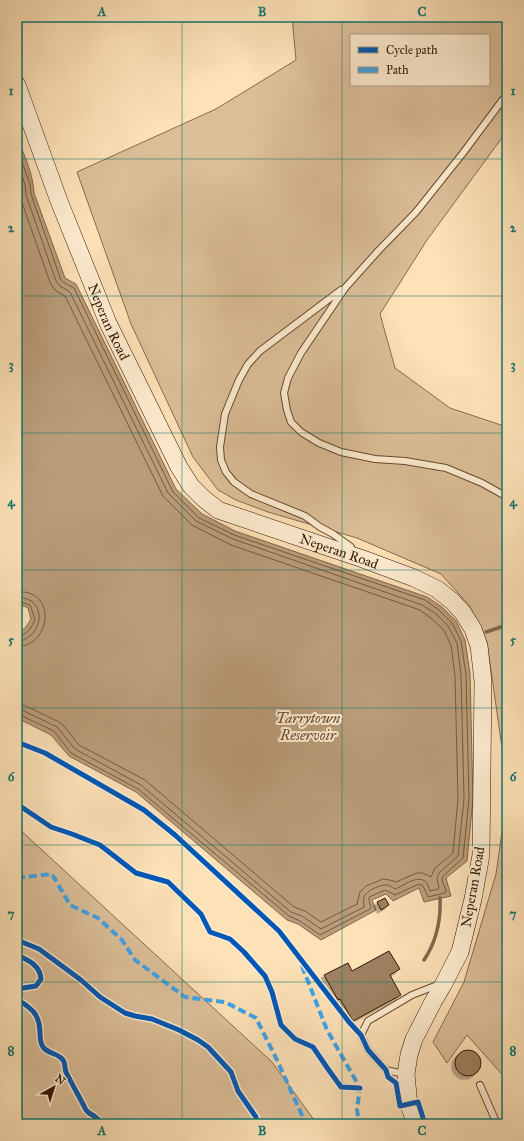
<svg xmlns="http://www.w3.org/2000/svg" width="524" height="1141" viewBox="0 0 524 1141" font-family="'IM FELL Great Primer',serif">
	<defs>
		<filter id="shadow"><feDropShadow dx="-3.5" dy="3.5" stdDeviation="0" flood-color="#0004"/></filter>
	</defs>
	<rect width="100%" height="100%" fill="#fde1b7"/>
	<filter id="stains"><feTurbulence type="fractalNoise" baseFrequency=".005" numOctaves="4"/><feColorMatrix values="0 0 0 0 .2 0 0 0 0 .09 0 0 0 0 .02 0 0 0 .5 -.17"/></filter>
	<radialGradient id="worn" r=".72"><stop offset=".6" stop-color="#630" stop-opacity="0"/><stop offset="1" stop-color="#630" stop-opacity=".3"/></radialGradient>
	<path fill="#dbbe98" stroke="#886a4d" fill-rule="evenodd" d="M 292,17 L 507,17 L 507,131 L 427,240 L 380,314 L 395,368 L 450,408 L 507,427 L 507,783 L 487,642 L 469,605 L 441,574 L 357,538 L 268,512 L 236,500 L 218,490 L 193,457 L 131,324 L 77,172 L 216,109 L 296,60 ZM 351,35 L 489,35 L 489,85 L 351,85 Z
		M 507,797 L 507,1080 L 467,1035 L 447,1063 L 433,1042 L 464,982 L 496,874 Z
		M 17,827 L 272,1062 L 317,1124 L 17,1124 Z"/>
	<path fill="#b99c79" stroke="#846649" d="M 17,137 C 24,155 33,173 34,193 L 65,278 L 76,284 L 176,489 L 202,514 L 235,531 L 427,597 L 442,607 L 456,621 L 465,640 L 470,674 L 473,799 L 467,861 L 446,878 L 451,896 L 424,902 L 419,888 L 393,901 L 386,894 L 372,900 L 376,910 L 321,940 L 298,924 L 287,920 L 136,792 L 69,756 L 51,735 L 17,718 L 17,633 C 24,631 27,625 31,619 L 28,608 L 24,606 L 17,607 Z"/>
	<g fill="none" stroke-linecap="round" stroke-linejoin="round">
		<path stroke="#76593e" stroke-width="1" d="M 17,148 L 30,184 L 31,194 L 61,280 L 63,282 L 74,288 L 173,492 L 199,518 L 234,535 L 425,600 L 439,610 L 452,623 L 461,641 L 466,675 L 469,799 L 463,858 L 443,876 L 442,880 L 446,891 L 445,893 L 428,897 L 423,886 L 419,884 L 395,895 L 385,890 L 369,897 L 369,901 L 371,907 L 370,909 L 320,935 L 300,921 L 289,916 L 138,789 L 71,753 L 54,731 L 20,715 L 17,715
			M 17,161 L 25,185 L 26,195 L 56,281 L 60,286 L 70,292 L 168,493 L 196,521 L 233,539 L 422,605 L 436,614 L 448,626 L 457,643 L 461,675 L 464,799 L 458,856 L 439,873 L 437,879 L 439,887 L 438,889 L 430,891 C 429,888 428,884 426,882 C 418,874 403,886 395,889 C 393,888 390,885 387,885 C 381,884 366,891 364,897 C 363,900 364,904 364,907 L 321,929 L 302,916 L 291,912 L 141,785 L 75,749 L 57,727 L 22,710 L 17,709
			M 17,180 L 19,186 L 20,197 L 51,285 L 56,291 L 65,296 L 163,496 L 192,525 L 231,545 L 420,610 L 432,619 L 443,629 L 451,645 L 455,676 L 458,799 L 453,853 L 435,868 L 431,877 L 423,873 L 417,873 L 396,882 L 390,880 L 383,879 L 366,886 L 360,892 L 357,904 L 321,922 L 305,911 L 294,907 L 145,780 L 79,745 L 63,725 L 59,722 L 24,705 L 17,703
			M 17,592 C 57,588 52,646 17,647
			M 17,598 C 49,595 44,640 17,641
			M 17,603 L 24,603 L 30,605 L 35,619 C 32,628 27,635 17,636"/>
		<path stroke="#846649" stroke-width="3.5" d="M 486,632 L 507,625
			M 424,960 C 436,942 441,920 440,898"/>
	</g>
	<path fill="#9d8060" stroke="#341602" filter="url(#shadow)" d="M 385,898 L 389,905 L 381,910 L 377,902 Z
		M 389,951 L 400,969 L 390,975 L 401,995 L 353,1021 L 340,999 L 338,1000 L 324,975 L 348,963 L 352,971 Z
		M455 1063a13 13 0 1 1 26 0a13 13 0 1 1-26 0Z"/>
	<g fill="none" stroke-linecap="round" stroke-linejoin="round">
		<defs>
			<path id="lane" d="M 507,94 L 463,153 L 416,212 L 379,250 L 345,288 L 301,353 L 288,378 L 284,393 L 287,410 L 291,422 L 301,432 L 319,443 L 341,452 L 375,459 L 405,461 L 446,468 L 482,483 L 507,497
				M 341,290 L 260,351 L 248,364 L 239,380 L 225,414 L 220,447 L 221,460 L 226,472 L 234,482 L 251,494 L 305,516 L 320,527 L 333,534 L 351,547 L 349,552
				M 404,1074 L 386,1070 L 368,1050 L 361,1035 L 368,1021 L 412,995 L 440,984
				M 480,1085 L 497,1124"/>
			<g id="secondary">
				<path id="s1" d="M 17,85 L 59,201 L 108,323 L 179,467 L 191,486 L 203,498 L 218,510 L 363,559 L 414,578 L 437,589 L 452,601 L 463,613 L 473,629 L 479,646 L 483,681 L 481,855 L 473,899 L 460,952 L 443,985 L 433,1002 L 414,1039 L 409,1055 L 406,1074 L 407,1085 L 409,1105 L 416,1124"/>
			</g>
		</defs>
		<use href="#lane" stroke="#66492f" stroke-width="8"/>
		<use href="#secondary" stroke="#341602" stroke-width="18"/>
		<use href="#lane" stroke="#feecd0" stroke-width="6"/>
		<use href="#secondary" stroke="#feecd0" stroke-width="17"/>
		<path stroke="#3ea2e9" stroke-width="4" stroke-dasharray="8 4" stroke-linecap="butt" d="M 17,878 L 52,874 L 70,905 L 98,918 L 122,940 L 135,960 L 185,997 L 225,1002 L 256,1018 L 277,1060 L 306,1124
			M 302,966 L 327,1030 L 360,1088 L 357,1109 L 359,1124"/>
		<defs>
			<path id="cycleway" d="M 17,742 L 45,753 L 144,810 L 175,835 L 279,931 L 349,1022 L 361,1035 L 368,1050 L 386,1070 L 388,1077 L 396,1083 L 400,1106 L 418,1102 L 425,1124
				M 17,804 L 51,827 L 72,834 L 100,845 L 136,873 L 168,882 L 201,914 L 210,932 L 230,939 L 244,952 L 265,976 L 272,992 L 281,1025 L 295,1039 L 313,1047 L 328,1069 L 341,1087 L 360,1088
				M 17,940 L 39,949 L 81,980 L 100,997 L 125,1013 L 135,1016 L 152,1019 L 179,1030 L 198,1040 L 208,1047 L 231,1072 L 238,1091 L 256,1117 L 256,1124
				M 17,955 C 28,960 40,965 41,979 L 36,986 L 23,988 L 17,987
				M 17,999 C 32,1009 39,1013 40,1032 C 40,1037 40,1043 43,1047 C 48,1054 58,1053 63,1060 C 66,1064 64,1070 67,1074 C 73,1086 80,1098 86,1110 L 89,1113 L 94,1116 L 104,1124"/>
		</defs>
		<use href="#cycleway" stroke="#feecd0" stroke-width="8"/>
		<use href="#cycleway" stroke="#0057b8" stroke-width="5"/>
	</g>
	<path fill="none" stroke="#0f766e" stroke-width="1" stroke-opacity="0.55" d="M 182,17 L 182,1124M 342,17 L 342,1124M 17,159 L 507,159M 17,296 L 507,296M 17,433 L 507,433M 17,570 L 507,570M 17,708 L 507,708M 17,845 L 507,845M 17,982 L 507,982"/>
	<g text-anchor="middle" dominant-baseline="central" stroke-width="4" stroke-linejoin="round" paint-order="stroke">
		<g font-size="14" fill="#341602" stroke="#feecd0">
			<text stroke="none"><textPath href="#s1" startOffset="254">Neperan Road</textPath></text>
			<text stroke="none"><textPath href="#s1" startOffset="602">Neperan Road</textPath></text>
			<text transform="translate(473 887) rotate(-80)">Neperan Road</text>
		</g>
		<g font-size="15" font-style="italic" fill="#694c32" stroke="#feecd0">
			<text x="308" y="718">Tarrytown<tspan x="308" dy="17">Reservoir</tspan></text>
		</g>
	</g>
	<rect width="524" height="1141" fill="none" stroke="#fde1b7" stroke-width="44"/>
	<rect x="350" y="34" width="140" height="52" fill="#feecd0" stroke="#ad967e"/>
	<rect x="358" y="47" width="20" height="6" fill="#0057b8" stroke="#ad967e"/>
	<text x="386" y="54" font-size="12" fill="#341602">Cycle path</text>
	<rect x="358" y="67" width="20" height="6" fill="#3ea2e9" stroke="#ad967e"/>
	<text x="386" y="74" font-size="12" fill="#341602">Path</text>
	<g transform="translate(54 1087) rotate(39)" stroke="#feecd0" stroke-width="3" paint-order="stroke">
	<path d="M0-3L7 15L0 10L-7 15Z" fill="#341602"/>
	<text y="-6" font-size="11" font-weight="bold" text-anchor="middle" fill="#341602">N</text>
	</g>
	<rect x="22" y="22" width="480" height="1097" fill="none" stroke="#0f766e" stroke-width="1.5"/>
	<g font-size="13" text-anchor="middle" font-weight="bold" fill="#0f766e">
		<text x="102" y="16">A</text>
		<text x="262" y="16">B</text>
		<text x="422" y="16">C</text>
		<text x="11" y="95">1</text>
		<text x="513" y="95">1</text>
		<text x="11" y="232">2</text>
		<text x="513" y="232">2</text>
		<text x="11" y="369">3</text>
		<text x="513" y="369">3</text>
		<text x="11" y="506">4</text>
		<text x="513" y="506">4</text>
		<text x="11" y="644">5</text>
		<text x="513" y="644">5</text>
		<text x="11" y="781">6</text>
		<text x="513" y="781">6</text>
		<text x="11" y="918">7</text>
		<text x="513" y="918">7</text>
		<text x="11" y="1055">8</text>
		<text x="513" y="1055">8</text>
		<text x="102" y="1135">A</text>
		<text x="262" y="1135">B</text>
		<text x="422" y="1135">C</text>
	</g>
	<rect width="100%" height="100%" filter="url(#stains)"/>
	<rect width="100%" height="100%" fill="url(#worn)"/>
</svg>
